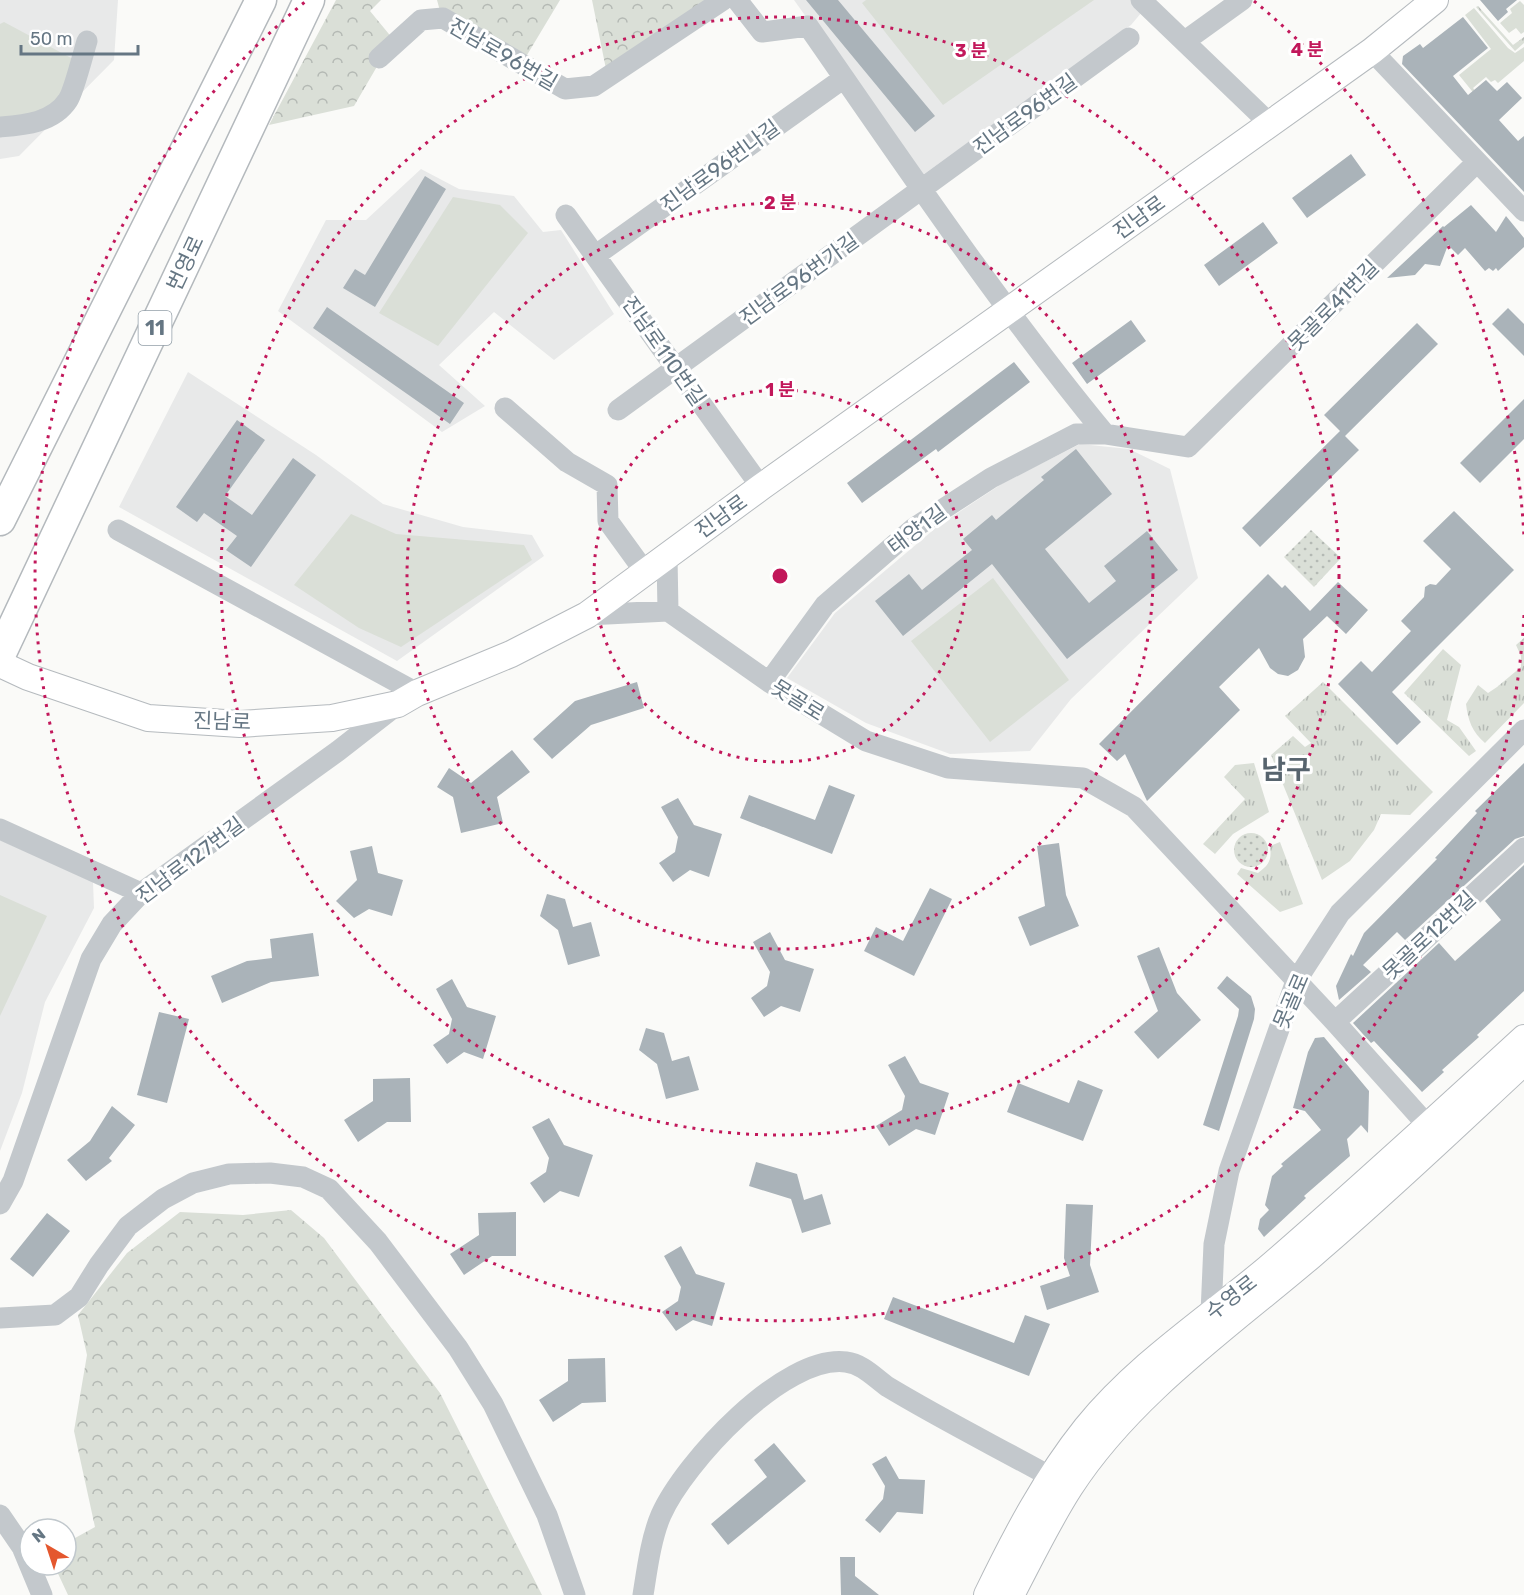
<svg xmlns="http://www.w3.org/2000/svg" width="1524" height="1595" viewBox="0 0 1524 1595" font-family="Rubik,'Noto Sans KR',sans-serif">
	<defs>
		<pattern id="grass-tufts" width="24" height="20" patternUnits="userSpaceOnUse" patternTransform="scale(1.5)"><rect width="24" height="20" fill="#dadfd7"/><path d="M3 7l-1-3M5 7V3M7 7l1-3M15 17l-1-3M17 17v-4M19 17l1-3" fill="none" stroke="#b4b9b4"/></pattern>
		<pattern id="forest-crowns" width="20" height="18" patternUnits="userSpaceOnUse" patternTransform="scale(1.5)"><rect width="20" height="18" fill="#dadfd7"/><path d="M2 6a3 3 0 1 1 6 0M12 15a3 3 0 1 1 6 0" fill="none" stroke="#b4b9b4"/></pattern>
		<pattern id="park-dots" width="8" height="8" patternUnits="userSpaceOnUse" patternTransform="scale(1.5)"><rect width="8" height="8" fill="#dadfd7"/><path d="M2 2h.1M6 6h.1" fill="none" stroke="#b4b9b4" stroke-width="1.8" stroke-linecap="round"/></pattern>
	</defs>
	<rect width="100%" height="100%" fill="#fafaf8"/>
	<path fill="#e8e9e9" d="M 0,0 L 118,0 L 114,60 L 19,156 L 0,159 Z
		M 794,0 L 1152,0 L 1131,25 L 920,177 Z
		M 421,169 L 459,189 L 514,196 L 543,232 L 561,230 L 614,314 L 554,360 L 494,312 L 439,365 L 485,406 L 442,432 L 278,311 L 326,220 L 366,220 Z
		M 188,372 L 316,455 L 383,504 L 463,527 L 532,535 L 544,556 L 397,661 L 119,507 Z
		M 1080,444 L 1129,449 L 1170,469 L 1198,578 L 1071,699 L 1030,751 L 950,754 L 866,723 L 787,678 L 835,613 L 938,526 L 1003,483 Z
		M 0,840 L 93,882 L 94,908 L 45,1002 L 22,1093 L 0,1151 Z"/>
	<path fill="url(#grass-tufts)" d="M 1478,6 L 1513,45 L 1524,37 L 1524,43 L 1515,51 L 1476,7 Z
		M 1524,638 L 1524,703 L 1485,743 C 1472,732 1468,720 1466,704 L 1478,685 L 1488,693 L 1497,687 L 1521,667 L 1521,656 L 1516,645 Z
		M 1443,649 L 1461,665 L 1447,720 L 1459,727 L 1476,751 L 1469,756 L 1404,693 Z
		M 1323,682 L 1433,792 L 1410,815 L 1381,814 L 1374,830 L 1350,861 L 1322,880 L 1271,755 L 1293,736 L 1305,747 L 1311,743 L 1285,716 Z
		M 1254,763 L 1269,812 L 1233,834 L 1215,854 L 1203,844 L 1245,799 L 1224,777 L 1235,765 Z
		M 1280,842 L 1303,904 L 1280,912 L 1237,874 L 1241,868 L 1258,873 C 1269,865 1272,860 1270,846 Z"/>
	<path fill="url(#forest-crowns)" d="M 336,0 L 381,0 L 370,11 L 393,39 L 354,106 L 269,125 Z
		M 437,0 L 560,0 L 527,55 L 440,11 Z
		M 592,0 L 708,0 L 606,69 Z
		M 291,1210 L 324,1238 L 440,1393 L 542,1595 L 68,1595 L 54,1565 L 66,1565 L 66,1543 L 95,1527 L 74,1431 L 87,1355 L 78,1315 L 127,1253 L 180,1212 L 243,1215 Z"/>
	<path fill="url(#park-dots)" d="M 1311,530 L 1341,558 L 1314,587 L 1284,557 Z
		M1234 850a17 17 0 1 1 34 0a17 17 0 1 1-34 0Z"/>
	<path fill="#dadfd7" d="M 866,0 L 1094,0 L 943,105 L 862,3 Z
		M 1520,1 L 1524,5 L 1524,32 L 1521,34 L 1516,28 L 1509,33 L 1500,23 L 1512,13 L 1510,9 Z
		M 1474,8 L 1508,48 L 1515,53 L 1524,47 L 1524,61 L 1498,83 L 1495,80 L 1491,82 L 1486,77 L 1473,88 L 1478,94 L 1476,96 L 1459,75 L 1491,49 L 1465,15 Z
		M 4,22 L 73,59 L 75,68 L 55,105 L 0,124 L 0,24 Z
		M 453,197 L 500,205 L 528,233 L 438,346 L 379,313 Z
		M 351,514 L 396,534 L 524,545 L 532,560 L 401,647 L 359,628 L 294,585 Z
		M 993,578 L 1069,680 L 990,742 L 911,641 Z
		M 0,895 L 47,916 L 0,1016 Z"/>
	<path fill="#aab3b9" d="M 806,0 L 838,0 L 935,116 L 915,132 Z
		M 1480,0 L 1517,0 L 1506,9 L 1508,12 L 1498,21 Z
		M 1463,17 L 1488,48 L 1453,76 L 1468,95 L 1486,80 L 1497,91 L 1507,82 L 1522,98 L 1499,120 L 1518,141 L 1524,136 L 1524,192 L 1402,64 L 1403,56 L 1420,44 L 1423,48 Z
		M 1351,154 L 1366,175 L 1307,218 L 1292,198 Z
		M 425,176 L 446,189 L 375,307 L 343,288 L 355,269 L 365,275 Z
		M 1471,205 L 1496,232 L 1506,216 L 1524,238 L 1524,247 L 1498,271 L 1496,268 L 1493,271 L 1489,268 L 1485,271 L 1465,248 L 1458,255 L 1448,245 L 1440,266 L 1425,264 L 1415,275 L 1387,278 L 1443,226 L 1444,227 Z
		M 1263,222 L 1278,243 L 1219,286 L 1204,265 Z
		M 327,307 L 464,403 L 450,424 L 313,328 Z
		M 1508,308 L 1524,324 L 1524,356 L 1492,324 Z
		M 1131,320 L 1146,341 L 1087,384 L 1072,363 Z
		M 1417,323 L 1438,344 L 1345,436 L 1359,450 L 1260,547 L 1242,528 L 1340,431 L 1324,415 Z
		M 1014,362 L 1030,382 L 938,452 L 936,449 L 862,503 L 847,483 L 906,439 L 908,442 Z
		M 1524,399 L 1524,439 L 1480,483 L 1460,463 Z
		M 237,420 L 265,440 L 225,496 L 252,515 L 293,458 L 316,475 L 251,567 L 226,550 L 237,536 L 204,513 L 197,522 L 176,507 Z
		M 1076,449 L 1112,494 L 1045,549 L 1089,603 L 1116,581 L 1104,566 L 1147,531 L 1178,570 L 1067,659 L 992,564 L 903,636 L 875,601 L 909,574 L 922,590 L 972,550 L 963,539 L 992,515 L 996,520 L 1044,480 L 1041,477 Z
		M 1454,511 L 1514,570 L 1392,692 L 1421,722 L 1397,745 L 1338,684 L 1361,661 L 1372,672 L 1411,631 L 1401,621 L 1424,597 L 1425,587 L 1430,584 L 1436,585 L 1451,569 L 1423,541 Z
		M 1268,574 L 1282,588 L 1285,585 L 1310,611 L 1338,582 L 1368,610 L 1346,634 L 1327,616 L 1303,639 L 1305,657 L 1298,670 L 1288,676 L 1278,674 L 1270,668 L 1259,648 L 1219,687 L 1240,710 L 1147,801 L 1125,754 L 1117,761 L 1099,744 Z
		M 637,682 L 644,708 L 591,725 L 552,759 L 533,739 L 575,701 Z
		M 512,750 L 530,772 L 497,797 L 503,823 L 461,833 L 453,797 L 437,787 L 449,768 L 471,783 Z
		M 1524,763 L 1524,836 L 1515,839 L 1405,940 L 1397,932 L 1363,965 L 1371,972 L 1339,1000 L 1336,986 L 1351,954 L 1353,956 L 1364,933 L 1437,859 L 1435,858 L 1477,813 L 1475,811 Z
		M 829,785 L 855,795 L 832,854 L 740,818 L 749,795 L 815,820 Z
		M 678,798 L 694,825 L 722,834 L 709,877 L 690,870 L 673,882 L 659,863 L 675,852 L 678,837 L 661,807 Z
		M 1059,843 L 1066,895 L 1079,926 L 1030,946 L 1018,917 L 1045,906 L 1037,846 Z
		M 372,846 L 378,873 L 403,880 L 392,916 L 369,909 L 354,918 L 336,901 L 357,880 L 350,851 Z
		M 1524,865 L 1524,991 L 1477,1035 L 1479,1037 L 1442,1070 L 1444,1072 L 1422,1092 L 1374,1041 L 1371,1043 L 1353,1023 L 1439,943 L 1455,961 L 1501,920 L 1485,901 Z
		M 930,888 L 952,899 L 914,976 L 864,951 L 876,927 L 903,941 Z
		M 547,894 L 565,899 L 573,927 L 591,922 L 600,956 L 568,965 L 558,930 L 540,916 Z
		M 770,932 L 785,960 L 814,969 L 800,1012 L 781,1006 L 764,1017 L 751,998 L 767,986 L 770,972 L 753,942 Z
		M 313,933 L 319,976 L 271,982 L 222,1003 L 211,976 L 247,961 L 272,958 L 270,939 Z
		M 1159,947 L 1177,993 L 1201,1020 L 1158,1059 L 1134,1032 L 1158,1011 L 1137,956 Z
		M 1227,976 L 1251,996 L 1255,1009 L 1254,1019 L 1219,1131 L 1203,1125 L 1238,1016 L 1239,1009 L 1217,988 Z
		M 452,979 L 467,1007 L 496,1016 L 483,1059 L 464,1052 L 447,1064 L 433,1045 L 449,1034 L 452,1019 L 436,989 Z
		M 159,1012 L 189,1019 L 167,1103 L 137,1095 Z
		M 646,1028 L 664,1033 L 672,1061 L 689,1056 L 699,1090 L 666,1099 L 657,1064 L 639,1050 Z
		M 1324,1037 L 1369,1091 L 1368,1133 L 1361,1125 L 1347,1139 L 1350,1156 L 1304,1196 L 1306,1198 L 1264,1237 L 1258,1229 L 1260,1219 L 1269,1210 L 1265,1205 L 1272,1176 L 1283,1166 L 1281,1164 L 1321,1130 L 1305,1111 L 1293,1108 L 1308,1052 L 1315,1038 Z
		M 905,1056 L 920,1083 L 949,1093 L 935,1135 L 916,1129 L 889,1146 L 876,1126 L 902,1110 L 905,1096 L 888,1065 Z
		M 410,1078 L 411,1122 L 387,1122 L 358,1142 L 344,1120 L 373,1101 L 373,1079 Z
		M 1078,1080 L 1103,1090 L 1083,1141 L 1007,1112 L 1018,1083 L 1069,1103 Z
		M 112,1106 L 135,1125 L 109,1158 L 112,1161 L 86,1181 L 67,1160 L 90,1141 Z
		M 549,1118 L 564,1145 L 593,1155 L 579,1197 L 560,1191 L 544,1203 L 530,1183 L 546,1172 L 549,1158 L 532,1127 Z
		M 756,1162 L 797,1174 L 804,1200 L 822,1194 L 831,1224 L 802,1233 L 791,1199 L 749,1186 Z
		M 1066,1204 L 1093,1205 L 1090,1265 L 1099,1292 L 1047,1310 L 1040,1286 L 1070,1276 L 1064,1258 Z
		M 516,1212 L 516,1256 L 492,1256 L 464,1275 L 450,1254 L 479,1235 L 478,1213 Z
		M 47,1213 L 70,1231 L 33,1277 L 10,1259 Z
		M 681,1246 L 696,1274 L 725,1283 L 712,1326 L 693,1320 L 676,1331 L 662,1312 L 678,1301 L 681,1287 L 664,1256 Z
		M 893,1297 L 1014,1343 L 1025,1315 L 1050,1324 L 1029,1376 L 884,1319 Z
		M 605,1358 L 606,1402 L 582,1403 L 553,1422 L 539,1400 L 568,1381 L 568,1359 Z
		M 774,1443 L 806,1481 L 728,1545 L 711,1524 L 767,1477 L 754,1460 Z
		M 886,1456 L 899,1479 L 925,1480 L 923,1514 L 897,1512 L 880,1533 L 865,1520 L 883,1499 L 885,1486 L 872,1464 Z
		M 840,1557 L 855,1557 L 855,1576 L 879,1595 L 841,1595 Z"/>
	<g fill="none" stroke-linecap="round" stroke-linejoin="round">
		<defs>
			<path id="major" d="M 0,664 L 28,677 L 148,718 L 240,724 L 332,718 L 398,704 L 417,693 L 511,654 L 587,615 L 761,487 L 1372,51 L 1435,0
				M 987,1595 C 1015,1537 1046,1478 1086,1428 C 1137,1365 1206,1320 1267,1269 C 1354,1194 1439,1116 1524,1038
				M 1011,1595 C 1030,1559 1048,1521 1070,1487 C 1130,1394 1229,1326 1312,1255 C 1385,1193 1454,1127 1524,1062"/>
			<path id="highway" d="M 0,520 L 261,0
				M 0,655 L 309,0"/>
		</defs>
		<use href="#major" stroke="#b5babe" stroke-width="28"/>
		<use href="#highway" stroke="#b4b9bd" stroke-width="33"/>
		<path stroke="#c3c8cc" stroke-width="21" d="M 737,0 L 762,32 L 808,26 C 904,164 998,304 1105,434 L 1188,447 L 1477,162
			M 1141,0 L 1269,123
			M 1185,41 L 1242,0
			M 1372,51 L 1524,211
			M 379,58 L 421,20 L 443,18 L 565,89 L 594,86 L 723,0
			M 0,127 C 24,125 53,123 68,100 C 74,91 83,54 87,41
			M 566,215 L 761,487
			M 596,255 L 844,78
			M 505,408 L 567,462 L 607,485 L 608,521 L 645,572
			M 618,410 L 1129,38
			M 118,530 L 417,693
			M 667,557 L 668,611
			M 587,615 L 668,611 L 769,682 L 866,741 L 948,768 L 1083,778 L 1134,807 L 1335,1022 L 1437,1136
			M 769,682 L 825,605 L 914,528 L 991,478 L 1076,434 L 1105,434
			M 0,829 L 141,893
			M 1335,1022 L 1524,848
			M 0,1204 L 13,1181 L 91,959 L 112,924 L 141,893 L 338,751 L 397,705
			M 0,1318 L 55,1315 L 79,1297 L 99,1265 L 128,1226 L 163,1199 L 193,1183 L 229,1174 L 270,1173 L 303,1177 L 329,1189 L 378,1242 L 458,1348 L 493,1404 L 547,1515 L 575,1595
			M 1208,1323 L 1211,1313 L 1214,1244 L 1229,1171 L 1296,981 L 1340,913 L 1524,730
			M 0,1515 L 22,1547 L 42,1595
			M 643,1595 C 647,1570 651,1538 661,1515 C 684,1463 784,1354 846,1362 C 863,1364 875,1378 888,1387 C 941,1419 997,1447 1051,1477"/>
		<use href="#major" stroke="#fff" stroke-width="26"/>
		<use href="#highway" stroke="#fff" stroke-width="30"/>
	</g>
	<g fill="none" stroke="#c2185b" stroke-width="3" stroke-dasharray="3 6">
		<circle cx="780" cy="576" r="186"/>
		<circle cx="780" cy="576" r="373"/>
		<circle cx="780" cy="576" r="559"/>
		<path d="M1524 615A745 745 0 1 1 306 1M1254 1A745 745 0 0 1 1524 537"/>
	</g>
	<g text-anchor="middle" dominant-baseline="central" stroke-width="6" stroke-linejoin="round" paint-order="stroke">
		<rect fill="#fff" stroke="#939fa8" stroke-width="1.5" x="138.5" y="311" width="33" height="34" rx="4.5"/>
		<g font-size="20" font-weight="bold" fill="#657683">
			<text x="155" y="328">11</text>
		</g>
		<g font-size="21" fill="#657683" stroke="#fff">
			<text transform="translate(503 54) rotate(30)">진남로96번길</text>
			<text transform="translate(1025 114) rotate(-36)">진남로96번길</text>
			<text transform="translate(720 166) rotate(-36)">진남로96번나길</text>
			<text transform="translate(1139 217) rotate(-36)">진남로</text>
			<text transform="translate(185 263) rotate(-65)">번영로</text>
			<text transform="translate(799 279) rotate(-36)">진남로96번가길</text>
			<text transform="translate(1333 305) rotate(-45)">못골로41번길</text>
			<text transform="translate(664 351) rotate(55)">진남로110번길</text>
			<text transform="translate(721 516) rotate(-36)">진남로</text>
			<text transform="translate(917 529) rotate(-37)">태양1길</text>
			<text transform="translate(798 700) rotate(32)">못골로</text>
			<text transform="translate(222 721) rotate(2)">진남로</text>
			<text transform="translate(190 860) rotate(-37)">진남로127번길</text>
			<text transform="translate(1429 935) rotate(-43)">못골로12번길</text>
			<text transform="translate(1291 1001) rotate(-67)">못골로</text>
			<text transform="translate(1231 1297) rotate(-38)">수영로</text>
		</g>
		<g font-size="27" font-weight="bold" fill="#57646e" stroke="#fff">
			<text x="1286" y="770">남구</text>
		</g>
	</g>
	<circle cx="780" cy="576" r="9" fill="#c2185b" stroke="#fff" stroke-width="3"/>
	<g font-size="18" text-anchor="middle" font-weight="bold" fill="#c2185b" stroke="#fff" stroke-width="6" stroke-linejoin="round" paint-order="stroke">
		<text x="1307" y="56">4 분</text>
		<text x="971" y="57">3 분</text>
		<text x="780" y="209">2 분</text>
		<text x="780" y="396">1 분</text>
	</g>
	<g transform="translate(48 1547) rotate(321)"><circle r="28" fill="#ffffff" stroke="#c1c8cd" stroke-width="1.5"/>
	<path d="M0-4.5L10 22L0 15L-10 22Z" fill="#e4572e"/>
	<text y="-9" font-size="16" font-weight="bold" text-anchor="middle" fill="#657683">N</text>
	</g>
	<path d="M21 45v9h117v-9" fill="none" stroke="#657683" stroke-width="3"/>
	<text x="30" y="45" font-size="18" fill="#657683" stroke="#ffffff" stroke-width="4.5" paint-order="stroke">50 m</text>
</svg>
